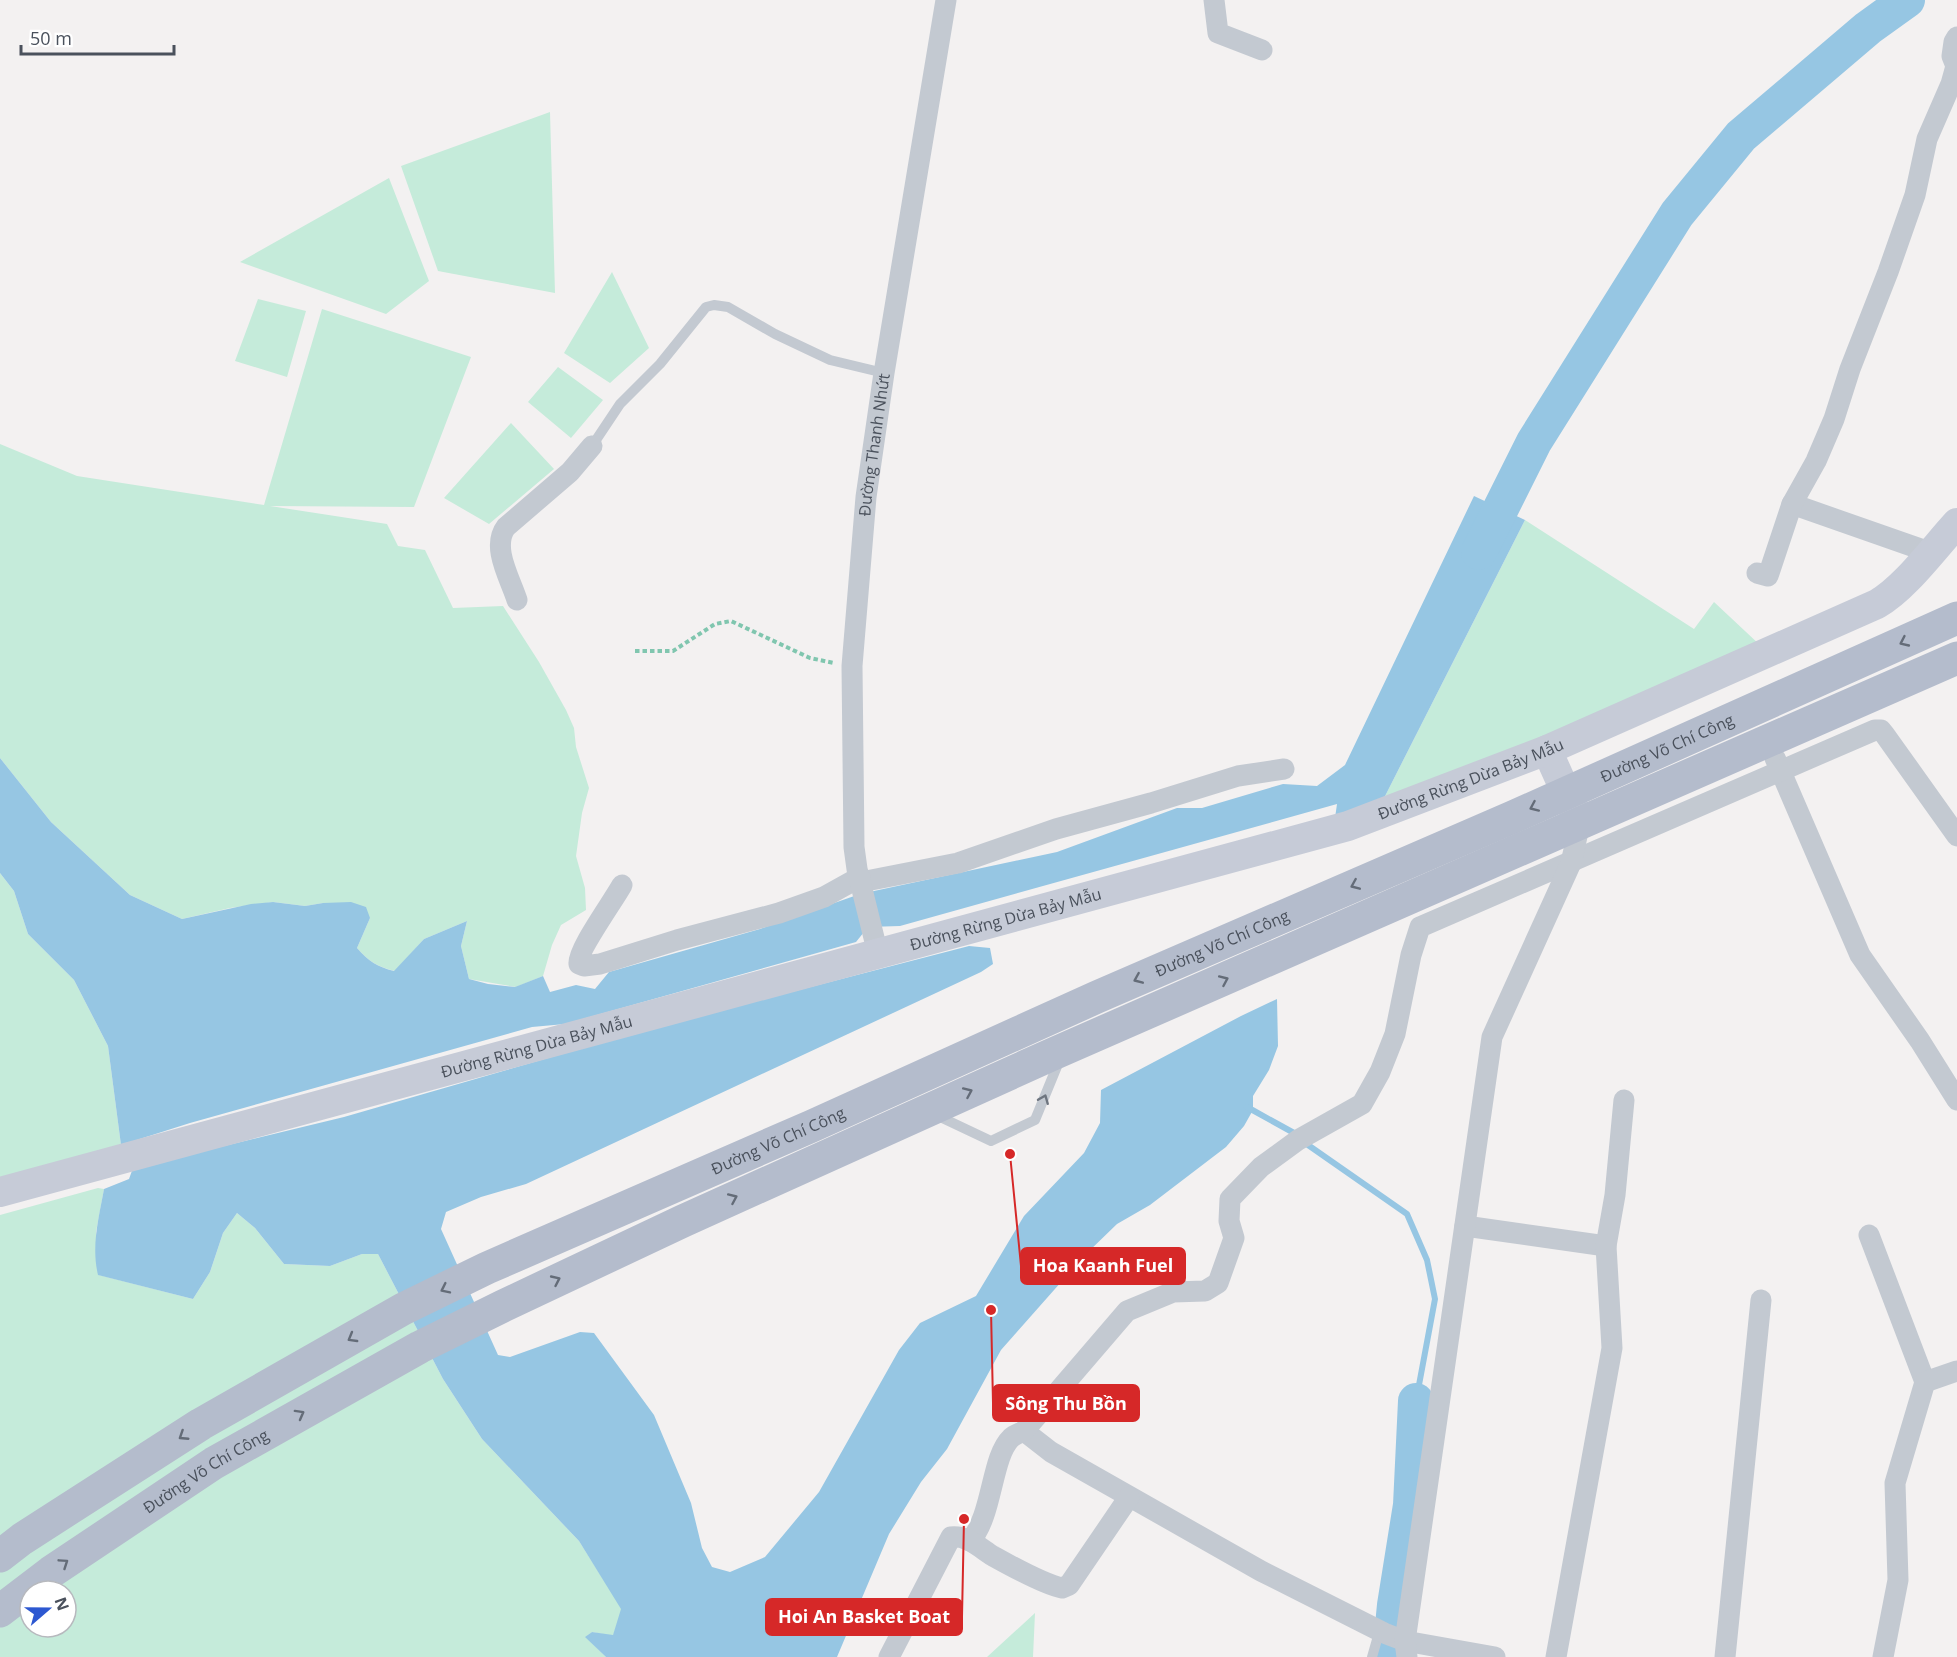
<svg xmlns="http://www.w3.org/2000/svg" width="1957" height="1657" viewBox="0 0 1957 1657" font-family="'Open Sans',sans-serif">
	<rect width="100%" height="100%" fill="#f3f1f1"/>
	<path fill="#c5ebda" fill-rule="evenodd" d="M 550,112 L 555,293 L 438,271 L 401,166 Z
		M 389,178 L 429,281 L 386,314 L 240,262 Z
		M 612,272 L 649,348 L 610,383 L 564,353 Z
		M 258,299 L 306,311 L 287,377 L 235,361 Z
		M 322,309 L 471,357 L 414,507 L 270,506 L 387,524 L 398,546 L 425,550 L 453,608 L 503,606 L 539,662 L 566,710 L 574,728 L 576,747 L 589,788 L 582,813 L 576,856 L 585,888 L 586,910 L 561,925 L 552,945 L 543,976 L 516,987 L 469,979 L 461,946 L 467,921 L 424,939 L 395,971 C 378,967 368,961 357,948 L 370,918 L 323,903 L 305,906 L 273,902 L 230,908 L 182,919 L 130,895 L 51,822 L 0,758 L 0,444 L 77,476 L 264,505 Z
		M 558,367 L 603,400 L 571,438 L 528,402 Z
		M 511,423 L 554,469 L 489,524 L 444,498 Z
		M 1525,520 L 1694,629 L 1714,602 L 1761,646 L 1379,808 Z
		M 0,873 L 14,891 L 28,934 L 74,980 L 108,1046 L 121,1145 L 0,1179 Z
		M 98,1188 L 104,1189 L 96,1232 L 99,1275 L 193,1299 L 210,1272 L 223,1233 L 237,1213 L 255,1228 L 284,1264 L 330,1266 L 362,1254 L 378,1254 L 443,1379 L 482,1439 L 579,1541 L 622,1609 L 613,1636 L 592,1632 L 586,1637 L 606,1657 L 0,1657 L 0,1215 ZM 30,1591 L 66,1591 L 66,1627 L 30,1627 Z
		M 1035,1613 L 1033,1657 L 987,1657 Z"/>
	<path fill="#96c6e3" d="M 1474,496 L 1525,520 L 1379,808 L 1334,825 L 1337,804 L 900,926 L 868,927 L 856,942 L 565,1024 L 532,1027 L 190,1123 L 121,1145 L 108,1046 L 74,980 L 28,934 L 14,891 L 0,873 L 0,758 L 51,822 L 130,895 L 182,919 L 251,904 L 273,902 L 305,906 L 323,903 L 351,902 L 366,907 L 370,918 L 357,948 C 368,961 378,967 394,971 L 424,939 L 467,921 L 461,946 L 469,979 L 488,984 L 515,987 L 543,976 L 550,992 L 576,985 L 595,989 L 609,972 L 760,929 L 860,894 L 1057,852 L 1177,808 L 1202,808 L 1283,784 L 1317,786 L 1345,765 Z
		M 969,946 L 990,948 L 993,964 L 981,972 L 526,1184 L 481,1197 L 446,1212 L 441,1229 L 498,1355 L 510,1357 L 580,1332 L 594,1333 L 654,1415 L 691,1503 L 702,1548 L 712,1567 L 730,1572 L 765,1557 L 819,1492 L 899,1350 L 920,1323 L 976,1296 L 1024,1216 L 1084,1153 L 1100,1123 L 1101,1090 L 1241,1016 L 1277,999 L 1278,1046 L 1269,1070 L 1253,1096 L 1253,1110 L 1244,1126 L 1226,1147 L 1150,1205 L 1117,1224 L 1085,1255 L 1001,1350 L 947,1449 L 921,1482 L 889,1534 L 837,1657 L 606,1657 L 585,1637 L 592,1632 L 613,1635 L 621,1609 L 579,1541 L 482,1439 L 443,1379 L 378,1254 L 362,1254 L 330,1266 L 284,1264 L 255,1228 L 237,1213 L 223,1233 L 210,1272 L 193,1299 L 98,1275 C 91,1246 99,1217 104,1189 L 129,1179 L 133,1168 L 344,1117 L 659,1026 Z"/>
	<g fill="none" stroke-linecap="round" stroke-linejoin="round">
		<path stroke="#96c6e3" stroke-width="6" d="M 1247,1107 L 1294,1133
			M 1308,1145 L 1407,1214 L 1427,1260 L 1435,1299 L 1416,1401"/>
		<path stroke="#96c6e3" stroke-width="36" d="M 1479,552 L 1534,442 L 1677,214 L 1741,136 L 1868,28 L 1907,0
			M 1390,1657 L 1395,1605 L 1411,1505 L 1416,1401"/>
		<path stroke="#80c6af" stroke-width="4" stroke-dasharray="4.5 3" stroke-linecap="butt" d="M 635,651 L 673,651 L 715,624 L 731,621 L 810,658 L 834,663"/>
		<path stroke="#c3c9d1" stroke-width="10" d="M 592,446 L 620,404 L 660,364 L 706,307 L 714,305 L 728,307 L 775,334 L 830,360 L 884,373
			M 936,1115 L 991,1141 L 1035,1120 L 1060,1059
			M 1372,1657 L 1380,1629"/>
		<g stroke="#c3c9d1" stroke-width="21">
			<path d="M 1214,0 L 1218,33 L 1262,50"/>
			<path d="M 1792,504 L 1929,552"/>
			<path d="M 1757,573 L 1768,576 L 1792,504 L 1816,461 L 1834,419 L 1850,369 L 1888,272 L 1915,195 L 1927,139 L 1951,84 L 1956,66 L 1952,56 L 1954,42 L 1957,37"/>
			<path d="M 517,600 C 510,578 491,547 506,527 L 570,472 L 592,446"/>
			<path d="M 1775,758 L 1860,955 L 1920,1041 L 1957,1100"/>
			<path d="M 861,882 L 958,863 L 1056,829 L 1151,803 L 1238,776 L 1284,769"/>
			<path d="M 622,885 C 614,900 576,952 579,964 L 584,966 L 600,964 L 677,940 L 779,913 L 824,897 L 860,877"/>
			<path id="s1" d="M 878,954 L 857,869 L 854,847 L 852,666 L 866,497 L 884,373 L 946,0"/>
			<path d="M 1465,1226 L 1606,1246"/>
			<path d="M 1869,1235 L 1925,1382"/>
			<path d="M 1024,1431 L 1051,1452 L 1261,1571 L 1384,1633 L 1405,1641 L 1495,1657"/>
			<path d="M 970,1541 C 993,1516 991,1457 1011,1438 C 1014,1435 1020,1433 1024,1431 L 1127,1311 L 1173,1292 L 1205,1291 L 1218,1283 L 1234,1238 L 1229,1221 L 1230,1199 L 1261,1167 L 1298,1140 L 1362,1104 L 1380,1072 L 1395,1034 L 1411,955 L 1420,927 L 1875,730 L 1881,730 L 1885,735 L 1957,836"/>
			<path d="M 889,1657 L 951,1537 C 967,1535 980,1548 993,1556 C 1011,1566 1043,1584 1062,1588 L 1069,1585 L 1129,1497"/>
			<path d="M 1407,1657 L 1405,1641 L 1492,1037 L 1571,863 L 1580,823"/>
			<path d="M 1556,1657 L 1612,1348 L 1606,1246 L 1615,1195 L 1624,1100"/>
			<path d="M 1725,1657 L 1761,1300"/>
			<path d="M 1883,1657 L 1898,1580 L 1895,1483 L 1925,1382 L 1957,1371"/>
		</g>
		<g stroke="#c6cbd7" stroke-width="30">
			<path d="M 1547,750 L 1576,815"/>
			<path id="s2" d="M 0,1192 L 1348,826 L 1547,750 L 1877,604 C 1905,588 1934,548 1957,523"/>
		</g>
		<g stroke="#b4bccc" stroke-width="33">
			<path id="s3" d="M 0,1556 L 22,1539 L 201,1424 L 403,1309 L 487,1268 L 812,1126 L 1097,997 L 1513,817 L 1957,618"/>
			<path id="s4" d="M 0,1611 L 51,1572 L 214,1463 L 420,1347 L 503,1306 L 683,1221 L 1053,1054 L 1957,658"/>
		</g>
	</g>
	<defs><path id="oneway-chevron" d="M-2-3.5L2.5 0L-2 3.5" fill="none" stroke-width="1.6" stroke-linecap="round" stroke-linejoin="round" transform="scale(1.5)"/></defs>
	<g stroke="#646c78">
		<use href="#oneway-chevron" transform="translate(1904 642) rotate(155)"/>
		<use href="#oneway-chevron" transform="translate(1534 807) rotate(156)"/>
		<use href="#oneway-chevron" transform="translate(1355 885) rotate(157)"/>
		<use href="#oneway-chevron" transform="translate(1138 979) rotate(157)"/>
		<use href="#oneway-chevron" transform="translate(1224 980) rotate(-24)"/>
		<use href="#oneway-chevron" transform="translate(968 1092) rotate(-24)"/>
		<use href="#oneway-chevron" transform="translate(733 1198) rotate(-24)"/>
		<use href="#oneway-chevron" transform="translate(556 1280) rotate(-25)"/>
		<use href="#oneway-chevron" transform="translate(445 1289) rotate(154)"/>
		<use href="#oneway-chevron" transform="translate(352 1338) rotate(150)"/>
		<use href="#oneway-chevron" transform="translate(300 1414) rotate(-29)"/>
		<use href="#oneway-chevron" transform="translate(183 1436) rotate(147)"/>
		<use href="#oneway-chevron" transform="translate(64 1563) rotate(-34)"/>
	</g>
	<use stroke="#6e757f" href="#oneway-chevron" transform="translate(1044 1099) rotate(-68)"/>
	<g text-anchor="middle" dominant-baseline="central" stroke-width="4.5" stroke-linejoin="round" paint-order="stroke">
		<g font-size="16" fill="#4a515c" stroke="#fff">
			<text stroke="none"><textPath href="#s1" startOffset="513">Đường Thanh Nhứt</textPath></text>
			<text stroke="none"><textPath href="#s3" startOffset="1856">Đường Võ Chí Công</textPath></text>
			<text stroke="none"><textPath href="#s2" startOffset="1528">Đường Rừng Dừa Bảy Mẫu</textPath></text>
			<text stroke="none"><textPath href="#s2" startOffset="1042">Đường Rừng Dừa Bảy Mẫu</textPath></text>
			<text stroke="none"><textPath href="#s3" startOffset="1370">Đường Võ Chí Công</textPath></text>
			<text stroke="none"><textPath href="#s2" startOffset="556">Đường Rừng Dừa Bảy Mẫu</textPath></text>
			<text stroke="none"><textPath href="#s3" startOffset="884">Đường Võ Chí Công</textPath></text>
			<text stroke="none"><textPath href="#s4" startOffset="249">Đường Võ Chí Công</textPath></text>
		</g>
	</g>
	<path fill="none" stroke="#d62828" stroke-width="2" d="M1010 1154L1021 1266M991 1310L993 1403M964 1519L962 1617"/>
	<g fill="#d62828" stroke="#fff" stroke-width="2">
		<circle cx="1010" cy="1154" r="6"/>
		<circle cx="991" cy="1310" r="6"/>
		<circle cx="964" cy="1519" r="6"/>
	</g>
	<g fill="#d62828" stroke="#d62828" stroke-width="2">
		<rect x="1021" y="1248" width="164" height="36" rx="6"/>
		<rect x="993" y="1385" width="146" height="36" rx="6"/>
		<rect x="766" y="1599" width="196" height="36" rx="6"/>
	</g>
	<g font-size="18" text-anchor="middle" font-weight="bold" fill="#fff">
		<text x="1103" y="1272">Hoa Kaanh Fuel</text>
		<text x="1066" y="1410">Sông Thu Bồn</text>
		<text x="864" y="1623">Hoi An Basket Boat</text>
	</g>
	<g transform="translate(48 1609) rotate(70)"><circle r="28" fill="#ffffff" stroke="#b7b9be" stroke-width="1.5"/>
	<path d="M0-4.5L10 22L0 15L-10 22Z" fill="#2d58d1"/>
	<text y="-9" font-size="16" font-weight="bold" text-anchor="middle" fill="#4a515c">N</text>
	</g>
	<path d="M21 45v9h153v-9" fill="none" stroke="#4a515c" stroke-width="3"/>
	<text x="30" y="45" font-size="18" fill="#4a515c" stroke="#ffffff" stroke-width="4.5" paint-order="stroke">50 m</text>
</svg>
